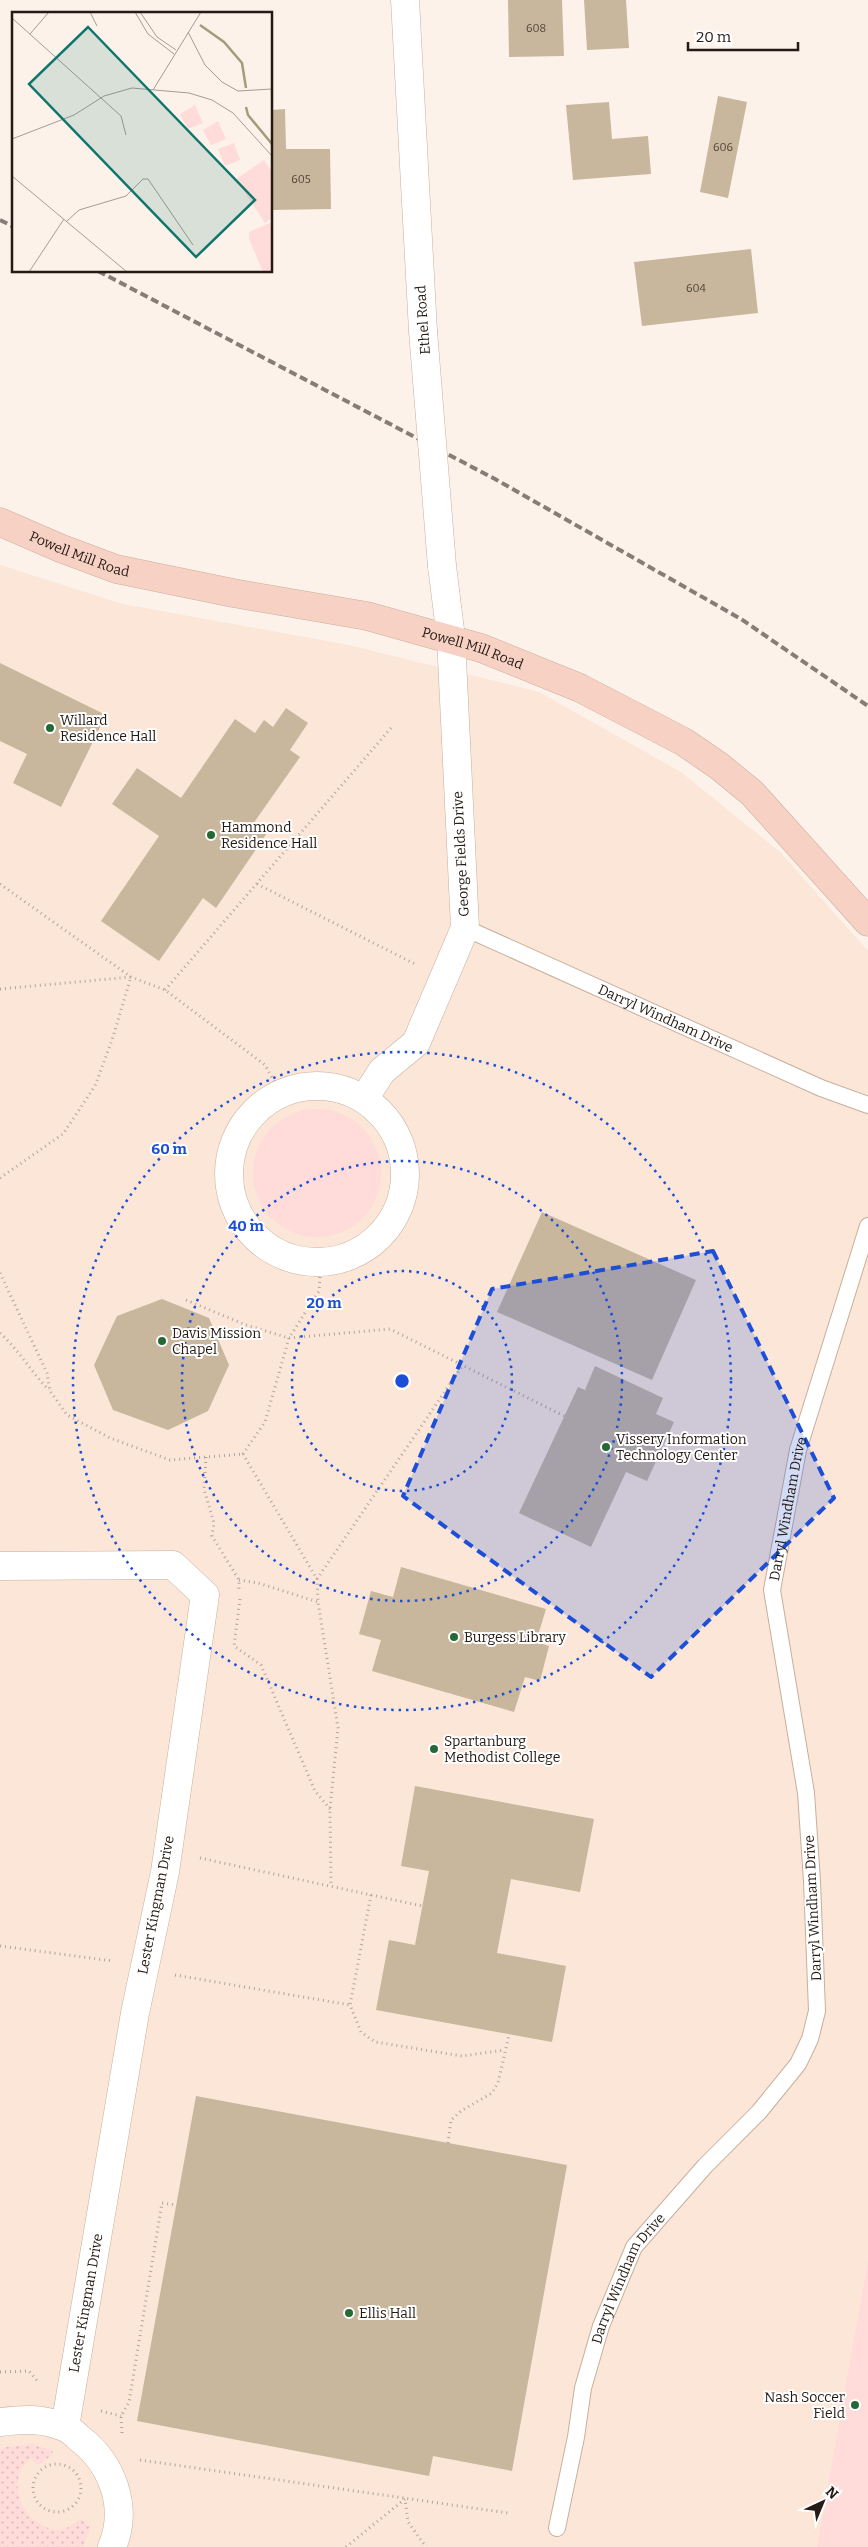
<svg xmlns="http://www.w3.org/2000/svg" width="868" height="2547" viewBox="0 0 868 2547" font-family="Bitter,serif">
	<defs>
		<pattern id="garden-dots" width="8" height="8" patternUnits="userSpaceOnUse" patternTransform="scale(1.25)"><rect width="8" height="8" fill="#ffdbd9"/><path d="M2 2h.1M6 6h.1" fill="none" stroke="#dabbb9" stroke-width="1.8" stroke-linecap="round"/></pattern>
	</defs>
	<rect width="100%" height="100%" fill="#fdf2ea"/>
	<path fill="#fbe6d8" d="M 0,565 L 123,604 L 349,645 L 539,692 L 681,772 L 780,852 L 868,951 L 868,2547 L 0,2547 Z"/>
	<path fill="#ffdbd9" d="M253 1173a64 64 0 1 1 128 0a64 64 0 1 1-128 0Z
		M 868,2262 L 868,2547 L 817,2547 Z"/>
	<path fill="url(#garden-dots)" d="M 32,2444 L 53,2451 L 51,2456 L 38,2465 L 31,2459 C 0,2481 27,2535 64,2529 C 70,2527 76,2522 82,2519 L 90,2527 L 83,2547 L 0,2547 L 0,2451 L 7,2447 Z"/>
	<path fill="#c8b69d" d="M 508,0 L 562,0 L 564,56 L 509,57 Z
		M 584,0 L 626,0 L 629,48 L 587,50 Z
		M 718,96 L 747,102 L 728,198 L 700,192 Z
		M 609,102 L 612,139 L 648,136 L 651,174 L 573,180 L 566,105 Z
		M 285,109 L 286,149 L 330,149 L 331,209 L 271,210 L 271,110 Z
		M 751,249 L 758,313 L 642,326 L 634,262 Z
		M 0,663 L 106,715 L 61,807 L 13,783 L 27,754 L 0,741 Z
		M 286,708 L 308,723 L 290,750 L 300,757 L 253,824 L 267,833 L 216,908 L 203,898 L 159,961 L 101,921 L 159,836 L 112,804 L 137,768 L 181,798 L 235,719 L 255,733 L 264,720 L 273,727 Z
		M 542,1212 L 696,1280 L 652,1380 L 497,1312 Z
		M 162,1299 L 209,1318 L 229,1365 L 208,1411 L 168,1430 L 113,1410 L 94,1365 L 117,1316 Z
		M 595,1366 L 663,1398 L 656,1414 L 674,1422 L 647,1481 L 626,1472 L 591,1547 L 519,1513 L 578,1387 L 585,1390 Z
		M 401,1567 L 546,1609 L 536,1642 L 549,1646 L 540,1681 L 525,1677 L 514,1712 L 372,1671 L 381,1640 L 359,1634 L 371,1591 L 393,1597 Z
		M 415,1786 L 594,1819 L 580,1892 L 511,1879 L 497,1953 L 566,1966 L 552,2042 L 376,2010 L 389,1940 L 415,1945 L 429,1871 L 401,1866 Z
		M 196,2096 L 567,2165 L 512,2471 L 433,2456 L 429,2476 L 137,2421 Z"/>
	<g fill="none" stroke-linecap="round" stroke-linejoin="round">
		<defs>
			<g id="lane">
				<path id="s1" d="M 465,928 L 821,1088 L 868,1105"/>
				<path id="s2" d="M 557,2528 L 576,2437 L 583,2388 L 601,2326 L 634,2247 L 705,2166 L 759,2112 L 798,2064 L 810,2039 L 817,2011 L 812,1881 L 806,1793 L 772,1590 L 798,1450 L 868,1226"/>
			</g>
			<path id="street" d="M 405,0 L 423,331
				M229 1174a88 88 0 1 1 176 0a88 88 0 1 1-176 0Z
				M 364,1099 L 382,1071 L 416,1043 L 465,928 L 451,638 L 442,566
				M 0,1566 L 173,1565 L 205,1595 L 165,1872 L 135,2013 L 65,2427
				M 0,2422 C 24,2419 41,2418 64,2427 C 69,2429 75,2434 79,2438 C 112,2463 129,2507 112,2547"/>
			<g id="secondary">
				<path id="s3" d="M 0,522 L 60,548 L 116,569 L 233,593 L 367,616 L 481,648 L 580,688 L 684,742 L 719,766 L 752,793 L 868,922"/>
			</g>
		</defs>
		<use href="#lane" stroke="#c8af9c" stroke-width="18"/>
		<use href="#street" stroke="#c8af9c" stroke-width="29"/>
		<use href="#secondary" stroke="#c8af9c" stroke-width="29"/>
		<path stroke="#b0a69e" stroke-width="3" stroke-dasharray="1 4" stroke-linecap="butt" d="M 0,884 L 131,977 L 165,990 L 265,1065 L 281,1094
			M 257,884 L 415,964
			M 0,989 L 131,977
			M 165,990 L 391,728
			M 0,1178 L 63,1134 L 95,1086 L 112,1040 L 131,977
			M 0,1273 L 47,1373 L 50,1391 L 67,1415 L 110,1438 L 170,1460 L 243,1454
			M 186,1300 L 246,1325 L 289,1338 L 390,1329 L 564,1416
			M 0,1333 C 19,1350 31,1372 49,1390
			M 243,1454 L 317,1579 L 318,1602 L 338,1728 L 330,1809 L 331,1886
			M 243,1454 L 265,1422 L 289,1338 L 319,1291 L 321,1261
			M 206,1457 L 204,1489 L 214,1523 L 212,1536 L 239,1580 L 239,1590
			M 317,1579 L 463,1365
			M 239,1580 L 258,1583 L 318,1602
			M 240,1599 L 234,1646 L 261,1665 L 315,1791 L 330,1809
			M 200,1858 L 422,1906
			M 371,1895 L 350,2005 L 361,2032 L 375,2042 L 462,2056 L 505,2050
			M 0,1946 L 113,1961
			M 175,1975 L 350,2005
			M 448,2143 L 451,2120 L 461,2111 L 492,2093 L 498,2083 L 509,2035
			M 0,2372 L 29,2371 L 39,2383
			M 101,2411 L 121,2416
			M 122,2433 L 121,2416 L 129,2402 L 162,2203 L 176,2205
			M 140,2460 L 508,2513
			M33 2488a24 24 0 1 1 48 0a24 24 0 1 1-48 0Z
			M 346,2547 L 405,2499 L 408,2522 L 426,2547"/>
		<use href="#lane" stroke="#fff" stroke-width="16"/>
		<use href="#street" stroke="#fff" stroke-width="28"/>
		<use href="#secondary" stroke="#f7d1c4" stroke-width="28"/>
		<path stroke="#887d76" stroke-width="4" stroke-dasharray="8 4" stroke-linecap="butt" d="M 0,220 L 14,227
			M 98,271 L 495,479 L 741,619 L 868,706"/>
		<defs>
			<path id="street-bridge" d="M 423,331 L 442,566"/>
		</defs>
		<use href="#street-bridge" stroke="#c8af9c" stroke-width="29" stroke-linecap="butt"/>
		<use href="#street-bridge" stroke="#fff" stroke-width="28"/>
	</g>
	<path fill="#1d4ed8" fill-opacity="0.2" stroke="#1d4ed8" stroke-width="4" stroke-dasharray="10 6" stroke-linejoin="round" d="M 713,1251 L 834,1498 L 651,1677 L 403,1496 L 492,1289 Z"/>
	<g fill="none" stroke="#1d4ed8" stroke-width="2.5" stroke-dasharray="2.5 5">
		<circle cx="402" cy="1381" r="110"/>
		<circle cx="402" cy="1381" r="220"/>
		<circle cx="402" cy="1381" r="329"/>
	</g>
	<g fill="#256934" stroke="#fff" stroke-width="2">
		<circle cx="50" cy="728" r="5"/>
		<circle cx="211" cy="835" r="5"/>
		<circle cx="162" cy="1341" r="5"/>
		<circle cx="606" cy="1447" r="5"/>
		<circle cx="454" cy="1637" r="5"/>
		<circle cx="434" cy="1749" r="5"/>
		<circle cx="349" cy="2313" r="5"/>
		<circle cx="855" cy="2405" r="5"/>
	</g>
	<g text-anchor="middle" dominant-baseline="central" stroke-width="4" stroke-linejoin="round" paint-order="stroke">
		<g font-size="11" fill="#4e4236">
			<text x="536" y="28">608</text>
			<text x="723" y="147">606</text>
			<text x="301" y="179">605</text>
			<text x="696" y="288">604</text>
		</g>
		<g font-size="14" fill="#251b14" stroke="#fff">
			<text transform="translate(423 320) rotate(-94)">Ethel Road</text>
			<text stroke="none"><textPath href="#s3" startOffset="86">Powell Mill Road</textPath></text>
			<text stroke="none"><textPath href="#s3" startOffset="491">Powell Mill Road</textPath></text>
			<text transform="translate(461 854) rotate(-93)">George Fields Drive</text>
			<text stroke="none"><textPath href="#s1" startOffset="220">Darryl Windham Drive</textPath></text>
			<text stroke="none"><textPath href="#s2" startOffset="1102">Darryl Windham Drive</textPath></text>
			<text transform="translate(156 1905) rotate(-79)">Lester Kingman Drive</text>
			<text transform="translate(813 1908) rotate(-93)">Darryl Windham Drive</text>
			<text stroke="none"><textPath href="#s2" startOffset="262">Darryl Windham Drive</textPath></text>
			<text transform="translate(86 2303) rotate(-80)">Lester Kingman Drive</text>
		</g>
		<g font-size="14" fill="#251b14" stroke="#fff" text-anchor="start">
			<text x="60" y="720">Willard<tspan x="60" dy="16">Residence Hall</tspan></text>
			<text x="221" y="827">Hammond<tspan x="221" dy="16">Residence Hall</tspan></text>
			<text x="172" y="1333">Davis Mission<tspan x="172" dy="16">Chapel</tspan></text>
			<text x="616" y="1439">Vissery Information<tspan x="616" dy="16">Technology Center</tspan></text>
			<text x="464" y="1637">Burgess Library</text>
			<text x="444" y="1741">Spartanburg<tspan x="444" dy="16">Methodist College</tspan></text>
			<text x="359" y="2313">Ellis Hall</text>
			<text x="845" y="2397" text-anchor="end">Nash Soccer<tspan x="845" dy="16">Field</tspan></text>
		</g>
	</g>
	<g transform="translate(12 12)">
		<rect width="260" height="260" fill="#fdf2ea"/>
		<path d="M 183,93 L 191,111 L 176,117 L 168,102 ZM 206,109 L 214,127 L 199,133 L 191,118 ZM 222,131 L 228,148 L 213,154 L 206,137 ZM 252,148 L 260,160 L 260,206 L 253,211 L 224,167 ZM 260,210 L 260,260 L 251,260 L 237,227 L 237,220 Z" fill="#ffdbd9"/>
		<path fill="none" stroke="#a59b7b" stroke-width="2.5" d="M 188,13 L 212,30 L 230,51 L 234,76M 234,95 L 236,103 L 260,132"/>
		<path fill="none" stroke="#a79c94" stroke-width="1" d="M 78,0 L 85,14M 123,0 L 136,22 L 162,42M 128,0 L 145,25 L 164,38M 0,6 L 109,104 L 114,123M 176,20 L 193,53 L 210,70 L 226,79 L 260,77M 18,22 L 37,0M 141,78 L 189,0M 0,127 L 62,103 L 92,84 L 120,76 L 177,81 L 200,88 L 221,101 L 260,144M 0,164 L 115,260M 55,209 L 67,198 L 114,184 L 131,167 L 136,167 L 181,233M 17,260 L 52,207"/>
		<path fill="#0f766e" fill-opacity="0.15" stroke="#0f766e" stroke-width="2.5" d="M 76,15 L 243,188 L 184,245 L 17,72 Z"/>
		<rect width="260" height="260" fill="none" stroke="#251b14" stroke-width="2.5"/>
	</g>
	<circle cx="402" cy="1381" r="8" fill="#1d4ed8" stroke="#fff" stroke-width="2.5"/>
	<g font-size="15" text-anchor="middle" font-weight="bold" fill="#1d4ed8" stroke="#fff" stroke-width="4" stroke-linejoin="round" paint-order="stroke">
		<text x="169" y="1154">60 m</text>
		<text x="246" y="1231">40 m</text>
		<text x="324" y="1308">20 m</text>
	</g>
	<g transform="translate(823 2502) rotate(44)" stroke="#ffffff" stroke-width="4" paint-order="stroke">
	<path d="M0-4L9 19L0 12L-9 19Z" fill="#251b14"/>
	<text y="-8" font-size="14" font-weight="bold" text-anchor="middle" fill="#251b14">N</text>
	</g>
	<path d="M688 42v8h110v-8" fill="none" stroke="#251b14" stroke-width="2.5"/>
	<text x="696" y="42" font-size="15" fill="#251b14" stroke="#ffffff" stroke-width="4" paint-order="stroke">20 m</text>
</svg>
